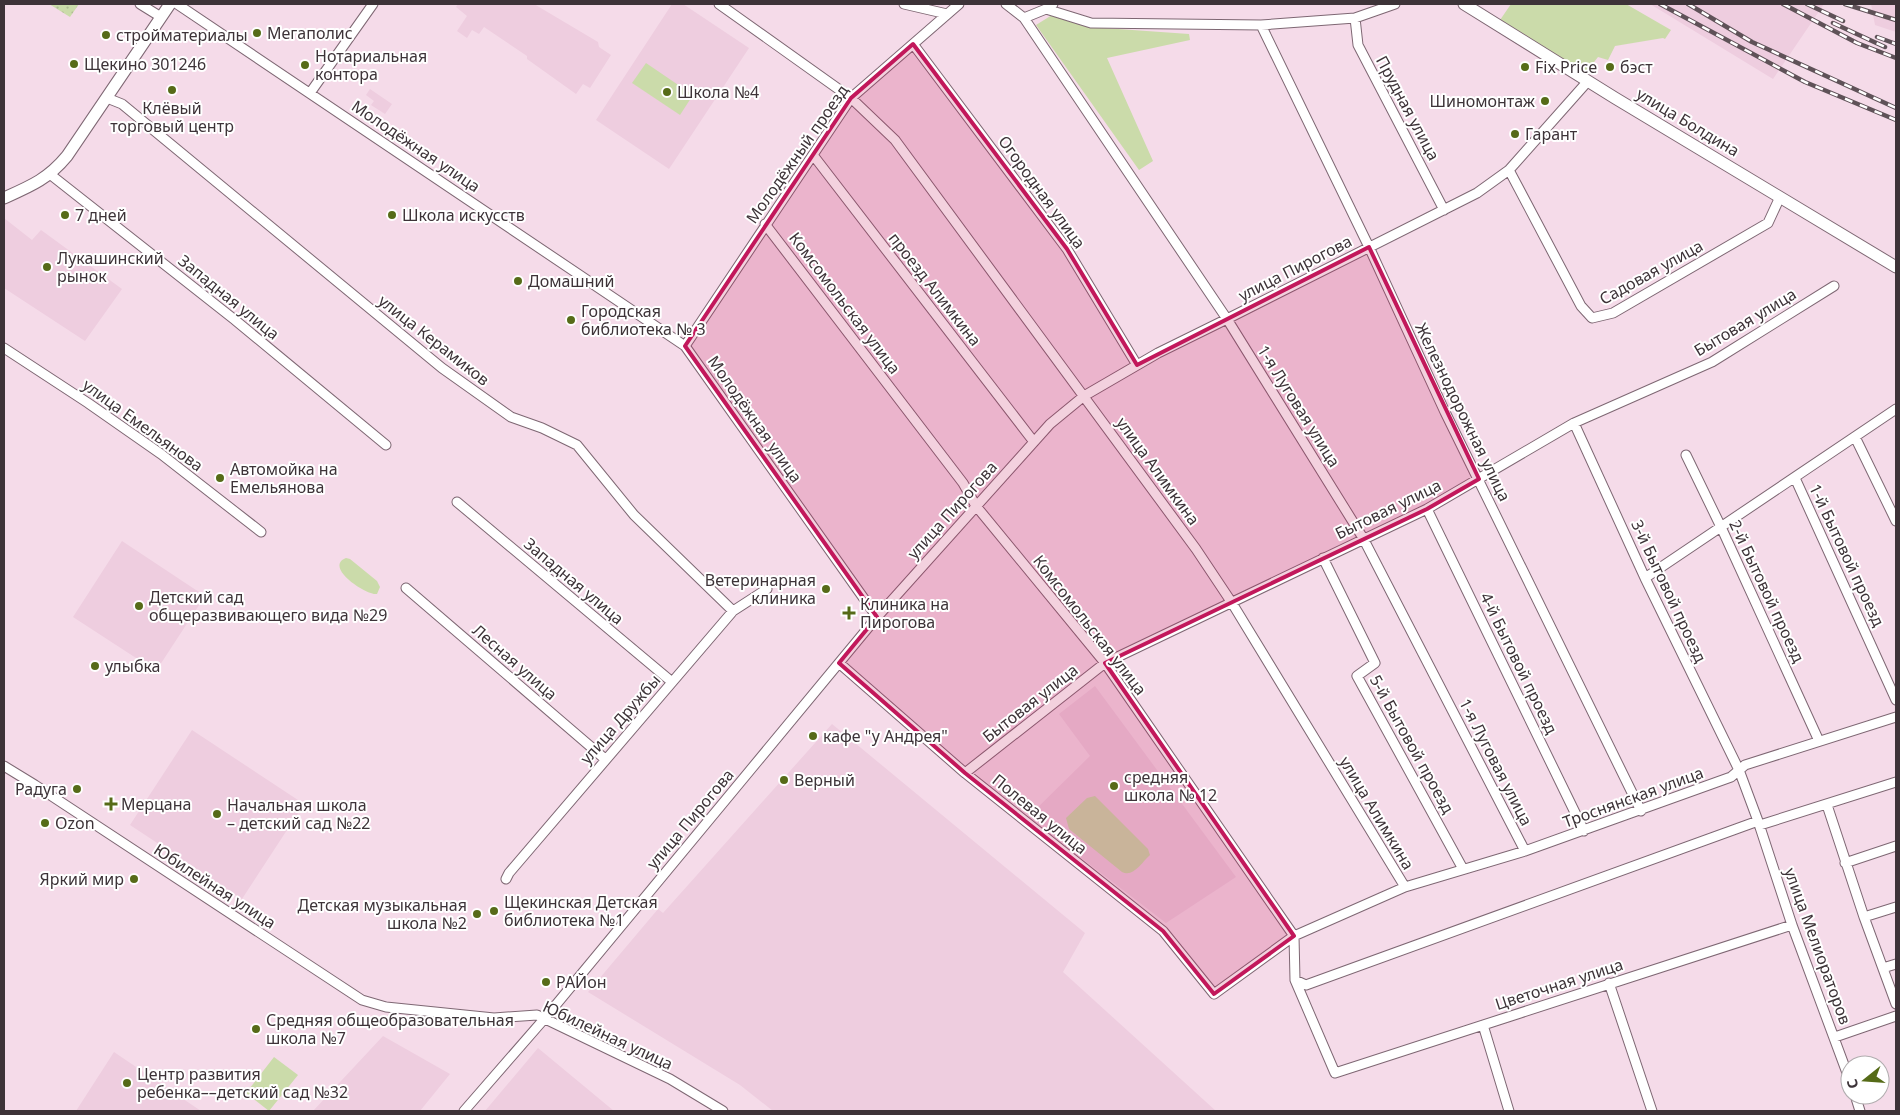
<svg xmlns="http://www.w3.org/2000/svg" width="1900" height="1115" viewBox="0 0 1900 1115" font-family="'Noto Sans',sans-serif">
	<defs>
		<pattern id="park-dots" width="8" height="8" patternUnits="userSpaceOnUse" patternTransform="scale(1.25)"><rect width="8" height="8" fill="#cbdbaa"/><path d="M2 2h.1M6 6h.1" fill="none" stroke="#afbc93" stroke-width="1.8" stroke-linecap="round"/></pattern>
	</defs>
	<rect width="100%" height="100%" fill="#f5dbe9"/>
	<path fill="#eecddf" d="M 458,4 L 534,4 L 598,42 L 599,47 L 611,55 L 590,88 L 583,84 L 576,94 L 527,59 L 527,56 L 484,27 L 479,34 L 472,30 L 467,38 L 457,31 L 467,16 L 456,7 Z
		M 672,4 L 683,4 L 749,48 L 669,169 L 596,120 Z
		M 1650,4 L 1824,4 L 1773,79 Z
		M 1871,4 L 1896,4 L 1896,32 L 1875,25 Z
		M 370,89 L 392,104 L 385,114 L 371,105 L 374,101 L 366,95 Z
		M 4,218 L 32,240 L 41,230 L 122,289 L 85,341 L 4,288 Z
		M 122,541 L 205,596 L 156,671 L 73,617 Z
		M 1095,686 L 1236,877 L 1166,923 L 1028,817 L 1090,756 L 1059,714 Z
		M 832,724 L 1085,933 L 1063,972 L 1216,1111 L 773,1111 L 740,1085 L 588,992 L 658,909 L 663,913 Z
		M 192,730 L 304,804 L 242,899 L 130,825 Z
		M 383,1036 L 450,1074 L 420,1111 L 313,1111 Z
		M 538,1048 L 614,1111 L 485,1111 Z
		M 114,1052 L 201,1111 L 76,1111 Z"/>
	<path fill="#cbdbaa" d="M 1511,4 L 1626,4 L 1671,30 L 1665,39 L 1663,38 L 1615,46 L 1608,60 L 1598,57 L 1584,75 L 1498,23 Z
		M 1052,15 L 1090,27 L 1189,34 L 1190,40 L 1107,58 L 1153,161 L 1139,170 L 1036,25 Z
		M 646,63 L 693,95 L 680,115 L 632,83 Z
		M 346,558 L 350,559 L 377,581 L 380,587 L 377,594 C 367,596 323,567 346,558 Z
		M 1095,796 L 1148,849 L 1150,855 C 1142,862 1133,878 1122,872 L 1069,829 L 1066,818 L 1087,798 Z
		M 274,1057 L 298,1075 L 269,1111 L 246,1093 Z"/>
	<path fill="url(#park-dots)" d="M 49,4 L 79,4 L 70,17 Z"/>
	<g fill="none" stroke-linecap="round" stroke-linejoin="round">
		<defs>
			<path id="minor" d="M 140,4 L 161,17
				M 177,4 L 685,346 L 877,617
				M 719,4 L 851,98 L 895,140 L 1196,549 L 1232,603 L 1405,887
				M 904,4 L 947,14
				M 1006,4 L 1024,18 L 1227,319 L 1363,538 L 1525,851
				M 1046,9 L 1091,23 L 1261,25 L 1355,18 L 1395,4
				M 1024,18 L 1046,9 L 1053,4
				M 1355,18 L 1358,45 L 1444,210
				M 1261,25 L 1369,247 L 1445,412 L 1641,811
				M 913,44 L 1067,249 L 1137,365
				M 310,93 L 373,4
				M 107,98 L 122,104 L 442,368 L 511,417 L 542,428 L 577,445 L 634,515 L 733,611
				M 813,155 L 1034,442
				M 1509,170 L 1581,306 L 1592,318 L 1613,313 L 1768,223 L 1780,197
				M 51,175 L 235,320 L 386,445
				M 765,224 L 963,483 L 976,506 L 1105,663 L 1294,936 L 1295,980 L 1335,1073 L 1792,925
				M 685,346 L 851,98 L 959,4
				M 4,348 L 88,403 L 161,454 L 261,532
				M 1855,437 L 1896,521
				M 1686,455 L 1721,527 L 1819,741
				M 1795,478 L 1896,700
				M 457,502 L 672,682
				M 1427,509 L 1584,831
				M 1323,558 L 1375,663 L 1357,676 L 1463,869
				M 1645,578 L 1896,409
				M 406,588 L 605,759
				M 839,663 L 965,773 L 1163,931 L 1214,994 L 1294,936 L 1405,887 L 1525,851 L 1731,777 L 1745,765 L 1896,717
				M 4,766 L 35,785 L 362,1000 L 386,1007 L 494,1018 L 537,1015 L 670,1079 L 723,1111
				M 965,773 L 1105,663 L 1427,509 L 1574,423 L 1712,362 L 1834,286
				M 1827,805 L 1864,917 L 1896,907
				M 1758,821 L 1792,925 L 1850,1081
				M 1760,825 L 1896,782
				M 1845,863 L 1896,846
				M 506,879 L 509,873 L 733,611 L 767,589
				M 1864,917 L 1896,1004
				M 1883,968 L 1896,964
				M 1295,980 L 1306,985 L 1758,821 L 1739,770 L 1645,578 L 1574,423
				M 1609,983 L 1652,1111
				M 1483,1025 L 1509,1111
				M 1835,1037 L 1896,1016
				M 1855,1095 L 1860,1111
				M 464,1111 L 545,1018 L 877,617 L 1050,424 L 1084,396 L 1158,353 L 1227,319 L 1477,193 L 1509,170 L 1588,81"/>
			<path id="major" d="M 1464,4 L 1615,98 L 1896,267
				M 4,198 C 31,186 48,179 67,156 L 170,4"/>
		</defs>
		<use href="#minor" stroke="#7e6773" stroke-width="11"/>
		<use href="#major" stroke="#7e6773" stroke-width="13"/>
		<use href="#minor" stroke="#fff" stroke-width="9"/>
		<use href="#major" stroke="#fff" stroke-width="11"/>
		<defs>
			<path id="rail" d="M 1660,4 L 1805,82 L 1896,120
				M 1688,4 L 1752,42 L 1896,108
				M 1783,4 L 1857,43 L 1896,58
				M 1807,4 L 1843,21
				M 1845,4 L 1896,20
				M 1833,23 L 1885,47
				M 1877,37 L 1896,44"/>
		</defs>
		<use href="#rail" stroke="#5f5258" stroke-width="4.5"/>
		<use href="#rail" stroke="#fff" stroke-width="2.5" stroke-dasharray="8" stroke-linecap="butt"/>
	</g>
	<path fill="#c2185b" fill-opacity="0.2" stroke="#c2185b" stroke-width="4" stroke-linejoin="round" d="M 913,44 L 1067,249 L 1137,365 L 1369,247 L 1479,479 L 1427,509 L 1105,663 L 1294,936 L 1214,994 L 1163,931 L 965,773 L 839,663 L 877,617 L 685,346 L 851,98 Z"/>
	<g fill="#566b18" stroke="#fff" stroke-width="2">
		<circle cx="257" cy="33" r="5"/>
		<circle cx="106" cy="35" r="5"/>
		<circle cx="74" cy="64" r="5"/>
		<circle cx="305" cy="65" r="5"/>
		<circle cx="1525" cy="67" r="5"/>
		<circle cx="1610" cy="67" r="5"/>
		<circle cx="172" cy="90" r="5"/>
		<circle cx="667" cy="92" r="5"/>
		<circle cx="1545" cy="101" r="5"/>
		<circle cx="1515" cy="134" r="5"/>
		<circle cx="65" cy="215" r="5"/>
		<circle cx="392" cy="215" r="5"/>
		<circle cx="47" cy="267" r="5"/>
		<circle cx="518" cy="281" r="5"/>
		<circle cx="571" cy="320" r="5"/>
		<circle cx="220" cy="478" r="5"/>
		<circle cx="826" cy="589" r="5"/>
		<circle cx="139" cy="606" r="5"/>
		<path d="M846.5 605.5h5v5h5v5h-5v5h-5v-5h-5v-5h5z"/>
		<circle cx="95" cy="666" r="5"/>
		<circle cx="813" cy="736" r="5"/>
		<circle cx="784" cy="780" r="5"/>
		<circle cx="1114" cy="786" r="5"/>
		<circle cx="77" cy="789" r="5"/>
		<path d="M108.5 796.5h5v5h5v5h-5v5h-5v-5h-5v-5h5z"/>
		<circle cx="217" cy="814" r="5"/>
		<circle cx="45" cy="823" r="5"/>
		<circle cx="134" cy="879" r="5"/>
		<circle cx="494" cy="911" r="5"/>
		<circle cx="477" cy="914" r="5"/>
		<circle cx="546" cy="982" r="5"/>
		<circle cx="256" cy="1029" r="5"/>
		<circle cx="127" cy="1083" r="5"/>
	</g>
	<g text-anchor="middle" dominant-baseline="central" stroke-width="4" stroke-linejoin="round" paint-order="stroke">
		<g font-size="16" fill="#3d3338" stroke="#fff" text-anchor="start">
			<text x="267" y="33">Мегаполис</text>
			<text x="116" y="35">стройматериалы</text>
			<text x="315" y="56">Нотариальная<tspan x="315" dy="18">контора</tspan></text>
			<text x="84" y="64">Щекино 301246</text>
			<text x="1535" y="67">Fix Price</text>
			<text x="1620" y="67">бэст</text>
			<text x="677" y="92">Школа №4</text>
			<text x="1535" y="101" text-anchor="end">Шиномонтаж</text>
			<text x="172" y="108" text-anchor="middle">Клёвый<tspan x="172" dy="18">торговый центр</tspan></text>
			<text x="1525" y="134">Гарант</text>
			<text x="75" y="215">7 дней</text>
			<text x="402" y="215">Школа искусств</text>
			<text x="57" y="258">Лукашинский<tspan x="57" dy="18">рынок</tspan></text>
			<text x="528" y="281">Домашний</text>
			<text x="581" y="311">Городская<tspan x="581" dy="18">библиотека № 3</tspan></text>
			<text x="230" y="469">Автомойка на<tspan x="230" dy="18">Емельянова</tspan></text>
			<text x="816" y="580" text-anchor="end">Ветеринарная<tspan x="816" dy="18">клиника</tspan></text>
			<text x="149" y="597">Детский сад<tspan x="149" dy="18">общеразвивающего вида №29</tspan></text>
			<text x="860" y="604">Клиника на<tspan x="860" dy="18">Пирогова</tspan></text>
			<text x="105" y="666">улыбка</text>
			<text x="823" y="736">кафе "у Андрея"</text>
			<text x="1124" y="777">средняя<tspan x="1124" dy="18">школа № 12</tspan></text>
			<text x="794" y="780">Верный</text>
			<text x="67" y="789" text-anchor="end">Радуга</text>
			<text x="121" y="804">Мерцана</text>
			<text x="227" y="805">Начальная школа<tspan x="227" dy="18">– детский сад №22</tspan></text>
			<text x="55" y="823">Ozon</text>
			<text x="124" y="879" text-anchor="end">Яркий мир</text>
			<text x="504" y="902">Щекинская Детская<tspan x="504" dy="18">библиотека №1</tspan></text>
			<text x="467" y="905" text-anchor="end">Детская музыкальная<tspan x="467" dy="18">школа №2</tspan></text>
			<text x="556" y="982">РАЙон</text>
			<text x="266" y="1020">Средняя общеобразовательная<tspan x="266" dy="18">школа №7</tspan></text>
			<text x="137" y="1074">Центр развития<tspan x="137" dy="18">ребенка––детский сад №32</tspan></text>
		</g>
		<g font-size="16" fill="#3d3338" stroke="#fff">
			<text transform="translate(1408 108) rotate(62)">Прудная улица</text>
			<text transform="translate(1688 122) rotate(31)">улица Болдина</text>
			<text transform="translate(416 146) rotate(34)">Молодёжная улица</text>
			<text transform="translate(797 154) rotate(-55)">Молодёжный проезд</text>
			<text transform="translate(1042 192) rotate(54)">Огородная улица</text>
			<text transform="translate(1295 268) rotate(-27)">улица Пирогова</text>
			<text transform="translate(1651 272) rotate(-29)">Садовая улица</text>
			<text transform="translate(935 289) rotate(52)">проезд Алимкина</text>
			<text transform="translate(229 297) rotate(39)">Западная улица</text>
			<text transform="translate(845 303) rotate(53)">Комсомольская улица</text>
			<text transform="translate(1745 322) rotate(-31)">Бытовая улица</text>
			<text transform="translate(434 340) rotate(38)">улица Керамиков</text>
			<text transform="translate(1299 406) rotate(58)">1-я Луговая улица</text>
			<text transform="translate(1463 412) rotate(64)">Железнодорожная улица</text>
			<text transform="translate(755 419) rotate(55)">Молодёжная улица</text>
			<text transform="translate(143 425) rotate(36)">улица Емельянова</text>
			<text transform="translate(1158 471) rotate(54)">улица Алимкина</text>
			<text transform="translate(1388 509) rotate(-26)">Бытовая улица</text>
			<text transform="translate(952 510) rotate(-48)">улица Пирогова</text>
			<text transform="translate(1847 555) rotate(65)">1-й Бытовой проезд</text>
			<text transform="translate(574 581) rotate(40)">Западная улица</text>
			<text transform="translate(1669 591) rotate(65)">3-й Бытовой проезд</text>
			<text transform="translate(1767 591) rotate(65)">2-й Бытовой проезд</text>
			<text transform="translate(1090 625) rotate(52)">Комсомольская улица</text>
			<text transform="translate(515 662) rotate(41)">Лесная улица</text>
			<text transform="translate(1519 663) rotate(64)">4-й Бытовой проезд</text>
			<text transform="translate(1030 703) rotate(-38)">Бытовая улица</text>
			<text transform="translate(620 719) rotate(-49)">улица Дружбы</text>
			<text transform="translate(1412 744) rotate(61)">5-й Бытовой проезд</text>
			<text transform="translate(1496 762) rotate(63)">1-я Луговая улица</text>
			<text transform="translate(1633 797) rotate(-20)">Троснянская улица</text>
			<text transform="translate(1377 813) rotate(59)">улица Алимкина</text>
			<text transform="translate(1040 814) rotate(39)">Полевая улица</text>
			<text transform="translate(690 819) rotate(-50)">улица Пирогова</text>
			<text transform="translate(215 886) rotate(33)">Юбилейная улица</text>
			<text transform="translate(1818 946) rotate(70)">улица Мелиораторов</text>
			<text transform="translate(1559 984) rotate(-18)">Цветочная улица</text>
			<text transform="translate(608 1035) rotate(25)">Юбилейная улица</text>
		</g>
	</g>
	<rect width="1900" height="1115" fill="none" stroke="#3d3338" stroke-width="10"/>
	<g transform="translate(1865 1080) rotate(253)"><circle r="24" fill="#ffffff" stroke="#b1adaf"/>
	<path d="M0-4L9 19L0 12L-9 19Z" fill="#566b18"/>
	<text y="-8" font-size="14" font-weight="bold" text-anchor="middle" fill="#3d3338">С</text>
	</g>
</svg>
